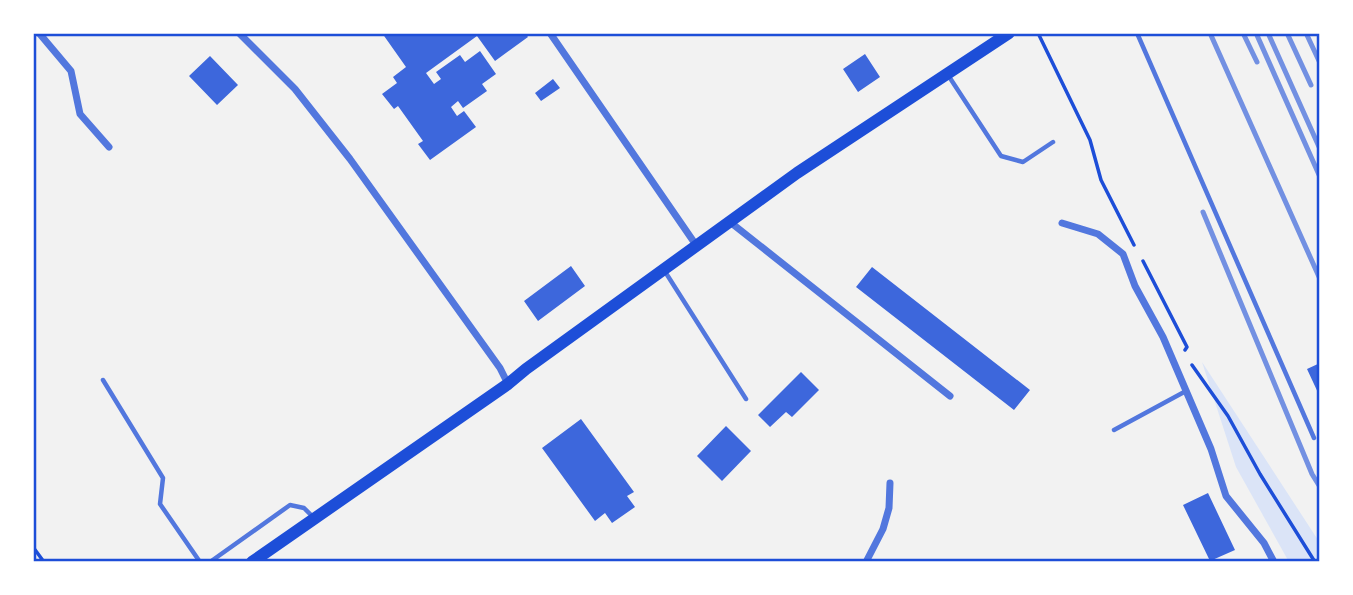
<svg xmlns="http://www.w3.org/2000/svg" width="1353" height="595" viewBox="0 0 1353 595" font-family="'Alegreya Sans',sans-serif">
	<rect width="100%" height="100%" fill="#f2f2f2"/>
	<path fill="#dbe4f7" d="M 1202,362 L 1320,543 L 1320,562 L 1289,562 L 1236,467 Z"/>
	<path fill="#3d67dc" d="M 382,33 L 525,33 L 528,37 L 495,61 L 477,36 L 426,73 L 434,84 L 441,79 L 436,72 L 460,55 L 465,62 L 480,51 L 496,74 L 482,84 L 487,91 L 463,108 L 458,101 L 451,107 L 457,116 L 464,111 L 476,127 L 430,160 L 418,144 L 423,141 L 398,106 L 394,109 L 382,94 L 397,83 L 393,77 L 406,67 Z
		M 865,54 L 880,77 L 858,92 L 843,69 Z
		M 210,56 L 238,85 L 217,105 L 189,76 Z
		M 553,79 L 560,88 L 541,101 L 535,93 Z
		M 571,266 L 585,286 L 538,321 L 524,301 Z
		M 872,267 L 1030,390 L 1014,410 L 856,287 Z
		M 1320,363 L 1320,397 L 1307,369 Z
		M 801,372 L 819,390 L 792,417 L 786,412 L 770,427 L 758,415 Z
		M 581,419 L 634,492 L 627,496 L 635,507 L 612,523 L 605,513 L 595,521 L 542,448 Z
		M 726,426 L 751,451 L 722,481 L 697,456 Z
		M 1208,493 L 1235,550 L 1210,561 L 1183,505 Z"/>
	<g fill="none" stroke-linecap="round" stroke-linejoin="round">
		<path stroke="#1d4ed8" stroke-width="3.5" d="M 1038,33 L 1090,140 L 1101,180 L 1134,245
			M 1143,261 L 1187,347 L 1185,350
			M 1192,365 L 1228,416 L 1260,474 L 1315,562
			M 33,547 L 44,562"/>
		<path stroke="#5277de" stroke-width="4.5" d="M 1137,33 L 1314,438
			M 948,75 L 1001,156 L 1023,162 L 1053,142
			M 664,270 L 746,399
			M 103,380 L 163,478 L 160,504 L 200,562
			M 1114,430 L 1186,391
			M 210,562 L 290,505 L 304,508 L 313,517"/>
		<path stroke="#5277de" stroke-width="7" d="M 39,33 L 71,71 L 80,114 L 109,147
			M 239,33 L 295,89 L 350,159 L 500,368 L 508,384
			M 550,33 L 696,245
			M 730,222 L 950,396
			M 1062,223 L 1098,234 L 1123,254 L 1135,286 L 1163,337 L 1211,449 L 1226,496 L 1264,543 L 1274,562
			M 866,562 L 883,529 L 889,508 L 890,483"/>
		<path stroke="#1d4ed8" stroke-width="12" d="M 252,562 L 508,384 L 526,369 L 797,173 L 1009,33"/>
		<path stroke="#7290e2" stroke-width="5" d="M 1210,33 L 1320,279
			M 1243,33 L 1257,62
			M 1256,33 L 1320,177
			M 1268,33 L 1320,149
			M 1287,33 L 1311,85
			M 1306,33 L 1320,63
			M 1203,212 L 1312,474 L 1320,487"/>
	</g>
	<rect width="1353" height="595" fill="none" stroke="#ffffff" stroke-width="70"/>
	<rect x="35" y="35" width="1283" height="525" fill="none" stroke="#1d4ed8" stroke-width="2.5"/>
</svg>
